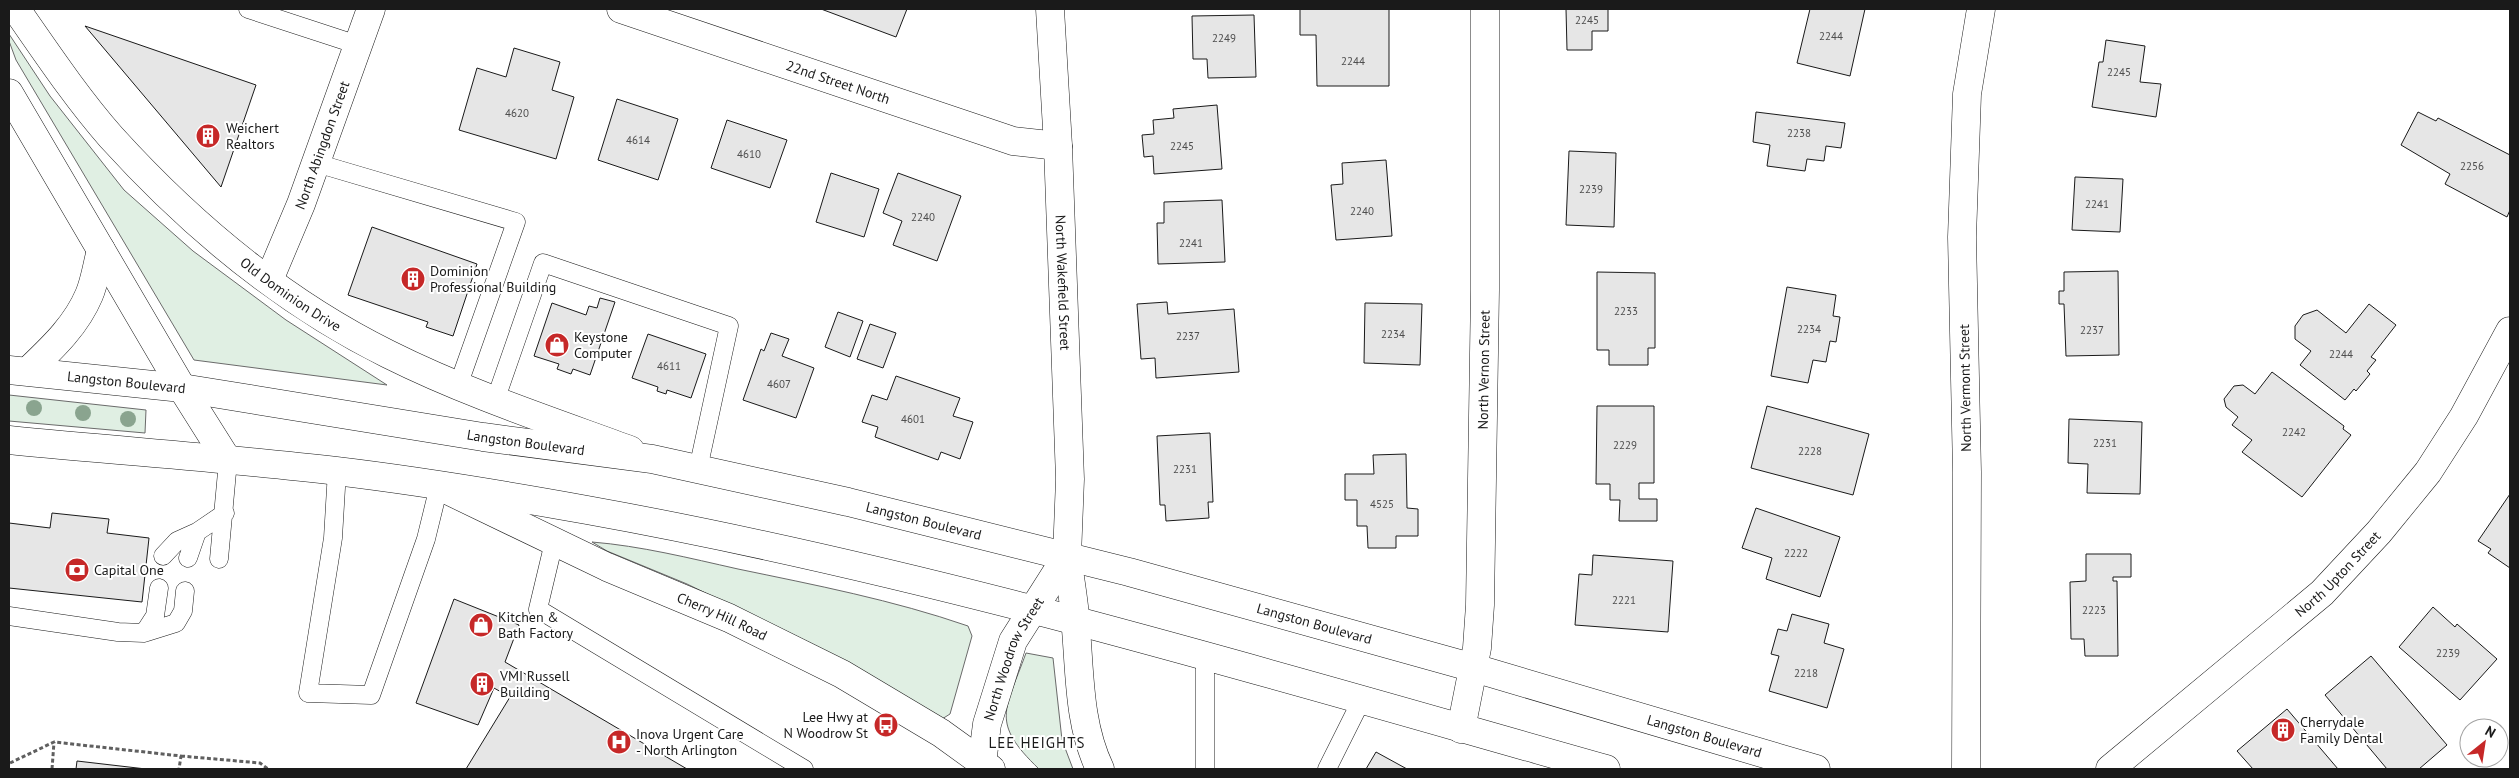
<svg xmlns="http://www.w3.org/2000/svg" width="2519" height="778" viewBox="0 0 2519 778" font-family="'PT Sans',sans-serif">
	<rect width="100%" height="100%" fill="#fff"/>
	<path fill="#e0efe3" stroke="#6a6a6a" d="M 9,34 L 50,96 L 124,190 L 193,251 L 286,320 L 387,385 L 194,360 L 16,60 L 9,41 Z
		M 9,395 L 146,410 L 145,433 L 9,421 Z
		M 592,542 C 641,546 689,558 738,569 C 815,585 893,600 968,626 L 972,636 L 950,714 L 942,719 L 804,641 L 687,584 L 607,551 Z
		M 1026,653 L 1053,658 L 1062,740 L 1073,769 L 1039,769 C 990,722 1005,711 1026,653 Z"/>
	<path fill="#e6e6e6" stroke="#1a1a1a" d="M 821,9 L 907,9 L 896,37 Z
		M 1300,9 L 1389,9 L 1389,86 L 1317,86 L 1316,35 L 1300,35 Z
		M 1566,9 L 1608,9 L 1608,31 L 1592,31 L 1592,50 L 1567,50 Z
		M 1810,9 L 1865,9 L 1850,76 L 1797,63 Z
		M 1254,15 L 1256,77 L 1208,78 L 1207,59 L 1193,59 L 1192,16 Z
		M 85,26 L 256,85 L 221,187 Z
		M 2106,40 L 2145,46 L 2140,82 L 2161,84 L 2156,117 L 2092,107 L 2099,62 L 2103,62 Z
		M 514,48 L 560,62 L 552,90 L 574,97 L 556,159 L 459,130 L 477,68 L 506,77 Z
		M 617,99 L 678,119 L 658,180 L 598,160 Z
		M 1217,105 L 1222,169 L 1154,174 L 1153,156 L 1144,157 L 1142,135 L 1154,134 L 1153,120 L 1174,118 L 1173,109 Z
		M 1756,112 L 1845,123 L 1841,148 L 1826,146 L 1824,161 L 1807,159 L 1805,171 L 1767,166 L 1770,145 L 1753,142 Z
		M 2418,112 L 2436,121 L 2438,118 L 2510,155 L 2510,210 L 2507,217 L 2445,184 L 2450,174 L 2401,145 Z
		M 727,120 L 787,140 L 770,188 L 711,168 Z
		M 1569,151 L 1616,153 L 1614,227 L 1566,225 Z
		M 1386,160 L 1392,236 L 1336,240 L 1331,185 L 1343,184 L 1342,163 Z
		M 831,173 L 879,189 L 864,237 L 816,222 Z
		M 898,173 L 961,196 L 937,261 L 893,245 L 902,221 L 883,213 Z
		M 2075,177 L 2123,179 L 2120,232 L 2072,230 Z
		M 1222,200 L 1225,262 L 1158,264 L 1157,223 L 1164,223 L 1164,202 Z
		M 372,227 L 477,264 L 453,336 L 426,327 L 428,322 L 348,295 Z
		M 2118,271 L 2119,355 L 2066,356 L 2064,304 L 2059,304 L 2059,291 L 2064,291 L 2064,272 Z
		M 1597,272 L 1655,273 L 1655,348 L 1648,348 L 1648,365 L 1609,365 L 1609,350 L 1597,350 Z
		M 1787,287 L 1836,295 L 1833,316 L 1840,317 L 1836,342 L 1830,341 L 1826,362 L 1813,360 L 1808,383 L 1771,376 Z
		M 600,298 L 615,302 L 590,375 L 573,369 L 571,374 L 557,369 L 559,364 L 534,356 L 552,303 L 586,315 L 589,306 L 597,308 Z
		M 1167,302 L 1168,314 L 1234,309 L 1239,372 L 1156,378 L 1155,358 L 1141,359 L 1137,304 Z
		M 1365,303 L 1422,304 L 1420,365 L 1364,363 Z
		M 2369,304 L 2396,325 L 2371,357 L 2376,360 L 2367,371 L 2370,374 L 2356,391 L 2354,389 L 2345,400 L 2300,365 L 2311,351 L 2295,339 L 2295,326 L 2303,315 L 2317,310 L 2346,333 Z
		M 838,312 L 863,321 L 850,357 L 825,347 Z
		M 870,324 L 896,333 L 883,368 L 857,359 Z
		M 771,333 L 789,339 L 782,356 L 814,368 L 796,418 L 743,400 L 761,349 L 764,351 Z
		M 648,334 L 706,354 L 691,398 L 667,390 L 666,394 L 657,391 L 658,387 L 632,378 Z
		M 2272,372 L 2344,426 L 2343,429 L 2351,435 L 2302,497 L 2242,452 L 2252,440 L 2232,425 L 2238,417 L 2226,407 L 2224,399 L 2234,386 L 2243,385 L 2255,394 Z
		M 896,376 L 960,398 L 953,416 L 973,422 L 960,459 L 941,452 L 938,460 L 875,437 L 878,427 L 862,422 L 872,395 L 887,400 Z
		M 1597,406 L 1654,406 L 1654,483 L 1639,483 L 1639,499 L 1657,499 L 1657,521 L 1619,521 L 1620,500 L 1610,500 L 1610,484 L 1596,484 Z
		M 1767,406 L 1869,434 L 1853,495 L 1751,468 Z
		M 2069,419 L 2142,422 L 2140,494 L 2087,493 L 2088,464 L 2068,463 Z
		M 1210,433 L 1213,502 L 1208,502 L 1209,518 L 1166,521 L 1165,505 L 1160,505 L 1157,436 Z
		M 1406,454 L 1407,508 L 1418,509 L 1418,536 L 1396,536 L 1396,548 L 1368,548 L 1367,526 L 1357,526 L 1357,500 L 1345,500 L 1345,474 L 1374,474 L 1373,455 Z
		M 2510,494 L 2510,568 L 2488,553 L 2491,549 L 2478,541 Z
		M 1756,508 L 1840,537 L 1820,597 L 1766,579 L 1772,558 L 1742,548 Z
		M 52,513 L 109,519 L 107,533 L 149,538 L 142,602 L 9,588 L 9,523 L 50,528 Z
		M 2086,554 L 2131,554 L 2131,577 L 2113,577 L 2113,581 L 2117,581 L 2118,656 L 2085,656 L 2084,639 L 2071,639 L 2070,582 L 2086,581 Z
		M 1593,555 L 1673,561 L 1668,632 L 1575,625 L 1579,574 L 1592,575 Z
		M 454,599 L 519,625 L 505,662 L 687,769 L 466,769 L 510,697 L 494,688 L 478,725 L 416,703 Z
		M 2433,607 L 2455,627 L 2457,624 L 2497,659 L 2460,700 L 2399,647 Z
		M 1792,614 L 1829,624 L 1824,643 L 1844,649 L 1827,708 L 1769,691 L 1779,656 L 1771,654 L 1778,629 L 1787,631 Z
		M 2371,656 L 2447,745 L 2419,769 L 2387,769 L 2325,695 Z
		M 2287,709 L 2338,769 L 2253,769 L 2237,751 Z
		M 1376,752 L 1407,769 L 1366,769 Z
		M 77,761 L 146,769 L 76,769 Z"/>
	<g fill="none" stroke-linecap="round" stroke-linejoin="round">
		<defs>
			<path id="service" d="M 248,9 L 358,45
				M 316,163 L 516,222 L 458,386
				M 495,401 L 543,263 L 729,326 L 698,469
				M 337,471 L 333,538 L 308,693 L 371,695 L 426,539 L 439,486
				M 554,542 L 538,609 L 804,769
				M 163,556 L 177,541 L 197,532
				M 188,558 L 197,532 L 225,513
				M 219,559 L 228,461
				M 9,616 L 118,632 L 144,633 L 176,623 L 183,611 L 185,591
				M 144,633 L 155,616 L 159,588
				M 1205,769 L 1205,657
				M 1327,769 L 1361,701"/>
			<g id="minor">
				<path id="s1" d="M 621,9 L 1013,141 L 1058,146"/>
				<path id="s2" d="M 1050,9 L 1058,146 L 1070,479 L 1067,556"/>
				<path id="s3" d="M 269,280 L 301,204 L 371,9"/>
				<path id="s4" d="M 1461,729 L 1477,648 L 1480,605 L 1485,290 L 1485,9"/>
				<path d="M 1966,769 L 1967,472 L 1962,237 L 1967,94 L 1981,9"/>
				<path id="s5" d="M 2110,769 L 2322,593 L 2379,532 L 2428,472 L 2464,416 L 2510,331"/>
			</g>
			<g id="tertiary">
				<path id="s6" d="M 445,489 L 607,567 L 729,618 L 842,674 L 941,733 L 991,769"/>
				<path d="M 1067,556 C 1070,580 1075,605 1076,629 C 1080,677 1079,725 1100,769"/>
				<path id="s7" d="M 982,763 L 987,724 L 1013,641 L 1067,556"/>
			</g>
			<g id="secondary">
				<path id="s8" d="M 16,9 C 46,52 76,97 111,137 C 189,223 283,302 388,354 C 466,393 548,420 630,450"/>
				<path d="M 9,93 L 182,388 L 228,461"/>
			</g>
			<g id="primary">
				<path id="s9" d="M 9,370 L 182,388 L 483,437 L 652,459 L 848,502 L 1129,572 L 1474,668 L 1816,769"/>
				<path d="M 28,371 C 51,349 76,326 89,295 C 95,281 97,265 101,250"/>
				<path d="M 9,440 C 118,451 227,458 336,471 C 420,481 504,495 587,510 C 932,572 1269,674 1606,769"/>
			</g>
		</defs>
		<use href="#service" stroke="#1a1a1a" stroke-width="19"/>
		<use href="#minor" stroke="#1a1a1a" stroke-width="29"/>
		<use href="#tertiary" stroke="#1a1a1a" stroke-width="29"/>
		<use href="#secondary" stroke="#1a1a1a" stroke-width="29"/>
		<use href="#primary" stroke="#1a1a1a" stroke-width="29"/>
		<path stroke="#5f5f5f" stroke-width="3" stroke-dasharray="4 2.5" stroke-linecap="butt" d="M 181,756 L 260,763 L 268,769
			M 10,763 L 54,742 L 181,756 L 179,769
			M 52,769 L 54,742"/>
		<use href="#service" stroke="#fff" stroke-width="18"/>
		<use href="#minor" stroke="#fff" stroke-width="28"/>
		<use href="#tertiary" stroke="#fff" stroke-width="28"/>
		<use href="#secondary" stroke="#fff" stroke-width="28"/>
		<use href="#primary" stroke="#fff" stroke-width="28"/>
	</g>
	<g fill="#8aa48f">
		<circle cx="34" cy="408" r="8"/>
		<circle cx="83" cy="413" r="8"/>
		<circle cx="128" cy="419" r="8"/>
	</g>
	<defs>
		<symbol id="building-disc" viewBox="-11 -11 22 22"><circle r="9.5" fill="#c62828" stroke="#fff"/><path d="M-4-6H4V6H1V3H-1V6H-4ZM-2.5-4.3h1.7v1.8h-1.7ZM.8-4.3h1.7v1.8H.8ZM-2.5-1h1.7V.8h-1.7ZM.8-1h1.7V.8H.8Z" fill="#fff"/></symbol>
		<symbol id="shop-disc" viewBox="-11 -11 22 22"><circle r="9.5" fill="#c62828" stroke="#fff"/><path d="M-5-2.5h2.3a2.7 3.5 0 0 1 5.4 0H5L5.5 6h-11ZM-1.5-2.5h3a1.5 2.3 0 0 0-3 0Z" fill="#fff"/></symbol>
		<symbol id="bank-disc" viewBox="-11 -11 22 22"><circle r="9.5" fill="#c62828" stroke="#fff"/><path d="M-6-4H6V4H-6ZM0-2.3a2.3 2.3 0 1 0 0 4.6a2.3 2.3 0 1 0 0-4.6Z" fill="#fff"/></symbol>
		<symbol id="bus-disc" viewBox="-11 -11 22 22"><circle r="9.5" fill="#c62828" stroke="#fff"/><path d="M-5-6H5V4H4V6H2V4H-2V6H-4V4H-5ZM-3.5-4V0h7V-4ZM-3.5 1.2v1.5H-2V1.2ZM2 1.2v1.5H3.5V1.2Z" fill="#fff"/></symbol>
		<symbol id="hospital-disc" viewBox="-11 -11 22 22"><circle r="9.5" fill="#c62828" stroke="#fff"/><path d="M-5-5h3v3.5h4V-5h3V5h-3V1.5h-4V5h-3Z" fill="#fff"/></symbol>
	</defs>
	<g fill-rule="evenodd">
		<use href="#building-disc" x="194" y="122" width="28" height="28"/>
		<use href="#building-disc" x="399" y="265" width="28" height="28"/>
		<use href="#shop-disc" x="543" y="331" width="28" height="28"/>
		<use href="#bank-disc" x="63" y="556" width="28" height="28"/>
		<use href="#shop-disc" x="467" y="611" width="28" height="28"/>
		<use href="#building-disc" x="468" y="670" width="28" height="28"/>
		<use href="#bus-disc" x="872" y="711" width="28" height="28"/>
		<use href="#building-disc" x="2269" y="716" width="28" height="28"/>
		<use href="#hospital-disc" x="605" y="728" width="28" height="28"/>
	</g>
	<g text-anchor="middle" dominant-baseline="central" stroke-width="4" stroke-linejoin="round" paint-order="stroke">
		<g font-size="11" fill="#4d4d4d">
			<text x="1587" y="20">2245</text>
			<text x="1831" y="36">2244</text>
			<text x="1224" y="38">2249</text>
			<text x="1353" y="61">2244</text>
			<text x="2119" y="72">2245</text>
			<text x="517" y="113">4620</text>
			<text x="1799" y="133">2238</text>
			<text x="638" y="140">4614</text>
			<text x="1182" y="146">2245</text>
			<text x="749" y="154">4610</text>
			<text x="2472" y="166">2256</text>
			<text x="1591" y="189">2239</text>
			<text x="2097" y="204">2241</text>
			<text x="1362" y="211">2240</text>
			<text x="923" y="217">2240</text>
			<text x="1191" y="243">2241</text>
			<text x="1626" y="311">2233</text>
			<text x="1809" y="329">2234</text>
			<text x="2092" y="330">2237</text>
			<text x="1393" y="334">2234</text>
			<text x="1188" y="336">2237</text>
			<text x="2341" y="354">2244</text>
			<text x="669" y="366">4611</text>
			<text x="779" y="384">4607</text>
			<text x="913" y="419">4601</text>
			<text x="2294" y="432">2242</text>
			<text x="2105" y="443">2231</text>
			<text x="1625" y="445">2229</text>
			<text x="1810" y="451">2228</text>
			<text x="1185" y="469">2231</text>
			<text x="1382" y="504">4525</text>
			<text x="1796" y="553">2222</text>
			<text x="1624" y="600">2221</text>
			<text x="2094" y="610">2223</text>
			<text x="2448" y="653">2239</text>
			<text x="1806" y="673">2218</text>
		</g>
		<g font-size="14" fill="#1a1a1a" stroke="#fff">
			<text stroke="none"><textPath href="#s1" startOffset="229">22nd Street North</textPath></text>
			<text stroke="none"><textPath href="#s3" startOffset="145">North Abingdon Street</textPath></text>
			<text stroke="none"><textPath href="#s2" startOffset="274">North Wakefield Street</textPath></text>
			<text stroke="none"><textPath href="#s8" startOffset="399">Old Dominion Drive</textPath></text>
			<text stroke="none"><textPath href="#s4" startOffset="361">North Vernon Street</textPath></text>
			<text stroke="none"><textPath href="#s9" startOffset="118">Langston Boulevard</textPath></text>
			<text transform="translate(1965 388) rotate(-91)">North Vermont Street</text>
			<text stroke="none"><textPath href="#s9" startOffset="522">Langston Boulevard</textPath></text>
			<text stroke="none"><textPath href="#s9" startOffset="928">Langston Boulevard</textPath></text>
			<text stroke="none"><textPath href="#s5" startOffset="300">North Upton Street</textPath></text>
			<text stroke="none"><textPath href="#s6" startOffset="305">Cherry Hill Road</textPath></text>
			<text stroke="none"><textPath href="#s9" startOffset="1332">Langston Boulevard</textPath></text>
			<text stroke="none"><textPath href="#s7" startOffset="110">North Woodrow Street</textPath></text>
			<text stroke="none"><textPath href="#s9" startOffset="1738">Langston Boulevard</textPath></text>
		</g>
		<g font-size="14" fill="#1a1a1a" stroke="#fff" text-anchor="start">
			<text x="226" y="128">Weichert<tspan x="226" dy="16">Realtors</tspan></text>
			<text x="430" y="271">Dominion<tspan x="430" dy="16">Professional Building</tspan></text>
			<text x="574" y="337">Keystone<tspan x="574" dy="16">Computer</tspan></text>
			<text x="94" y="570">Capital One</text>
			<text x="498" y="617">Kitchen &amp;<tspan x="498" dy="16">Bath Factory</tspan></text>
			<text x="500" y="676">VMI Russell<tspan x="500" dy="16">Building</tspan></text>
			<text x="868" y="717" text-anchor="end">Lee Hwy at<tspan x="868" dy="16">N Woodrow St</tspan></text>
			<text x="2300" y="722">Cherrydale<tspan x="2300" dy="16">Family Dental</tspan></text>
			<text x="636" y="734">Inova Urgent Care<tspan x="636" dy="16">- North Arlington</tspan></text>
		</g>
		<g font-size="15" letter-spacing="1" fill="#1a1a1a" stroke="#fff">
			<text x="1037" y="742">LEE HEIGHTS</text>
		</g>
	</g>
	<rect width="2519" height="778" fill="none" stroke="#1a1a1a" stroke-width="20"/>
	<g transform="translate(2484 743) rotate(30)"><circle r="24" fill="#ffffff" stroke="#a3a3a3"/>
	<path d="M0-4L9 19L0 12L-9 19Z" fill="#c62828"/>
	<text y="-8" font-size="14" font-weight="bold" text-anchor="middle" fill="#1a1a1a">N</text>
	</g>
</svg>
